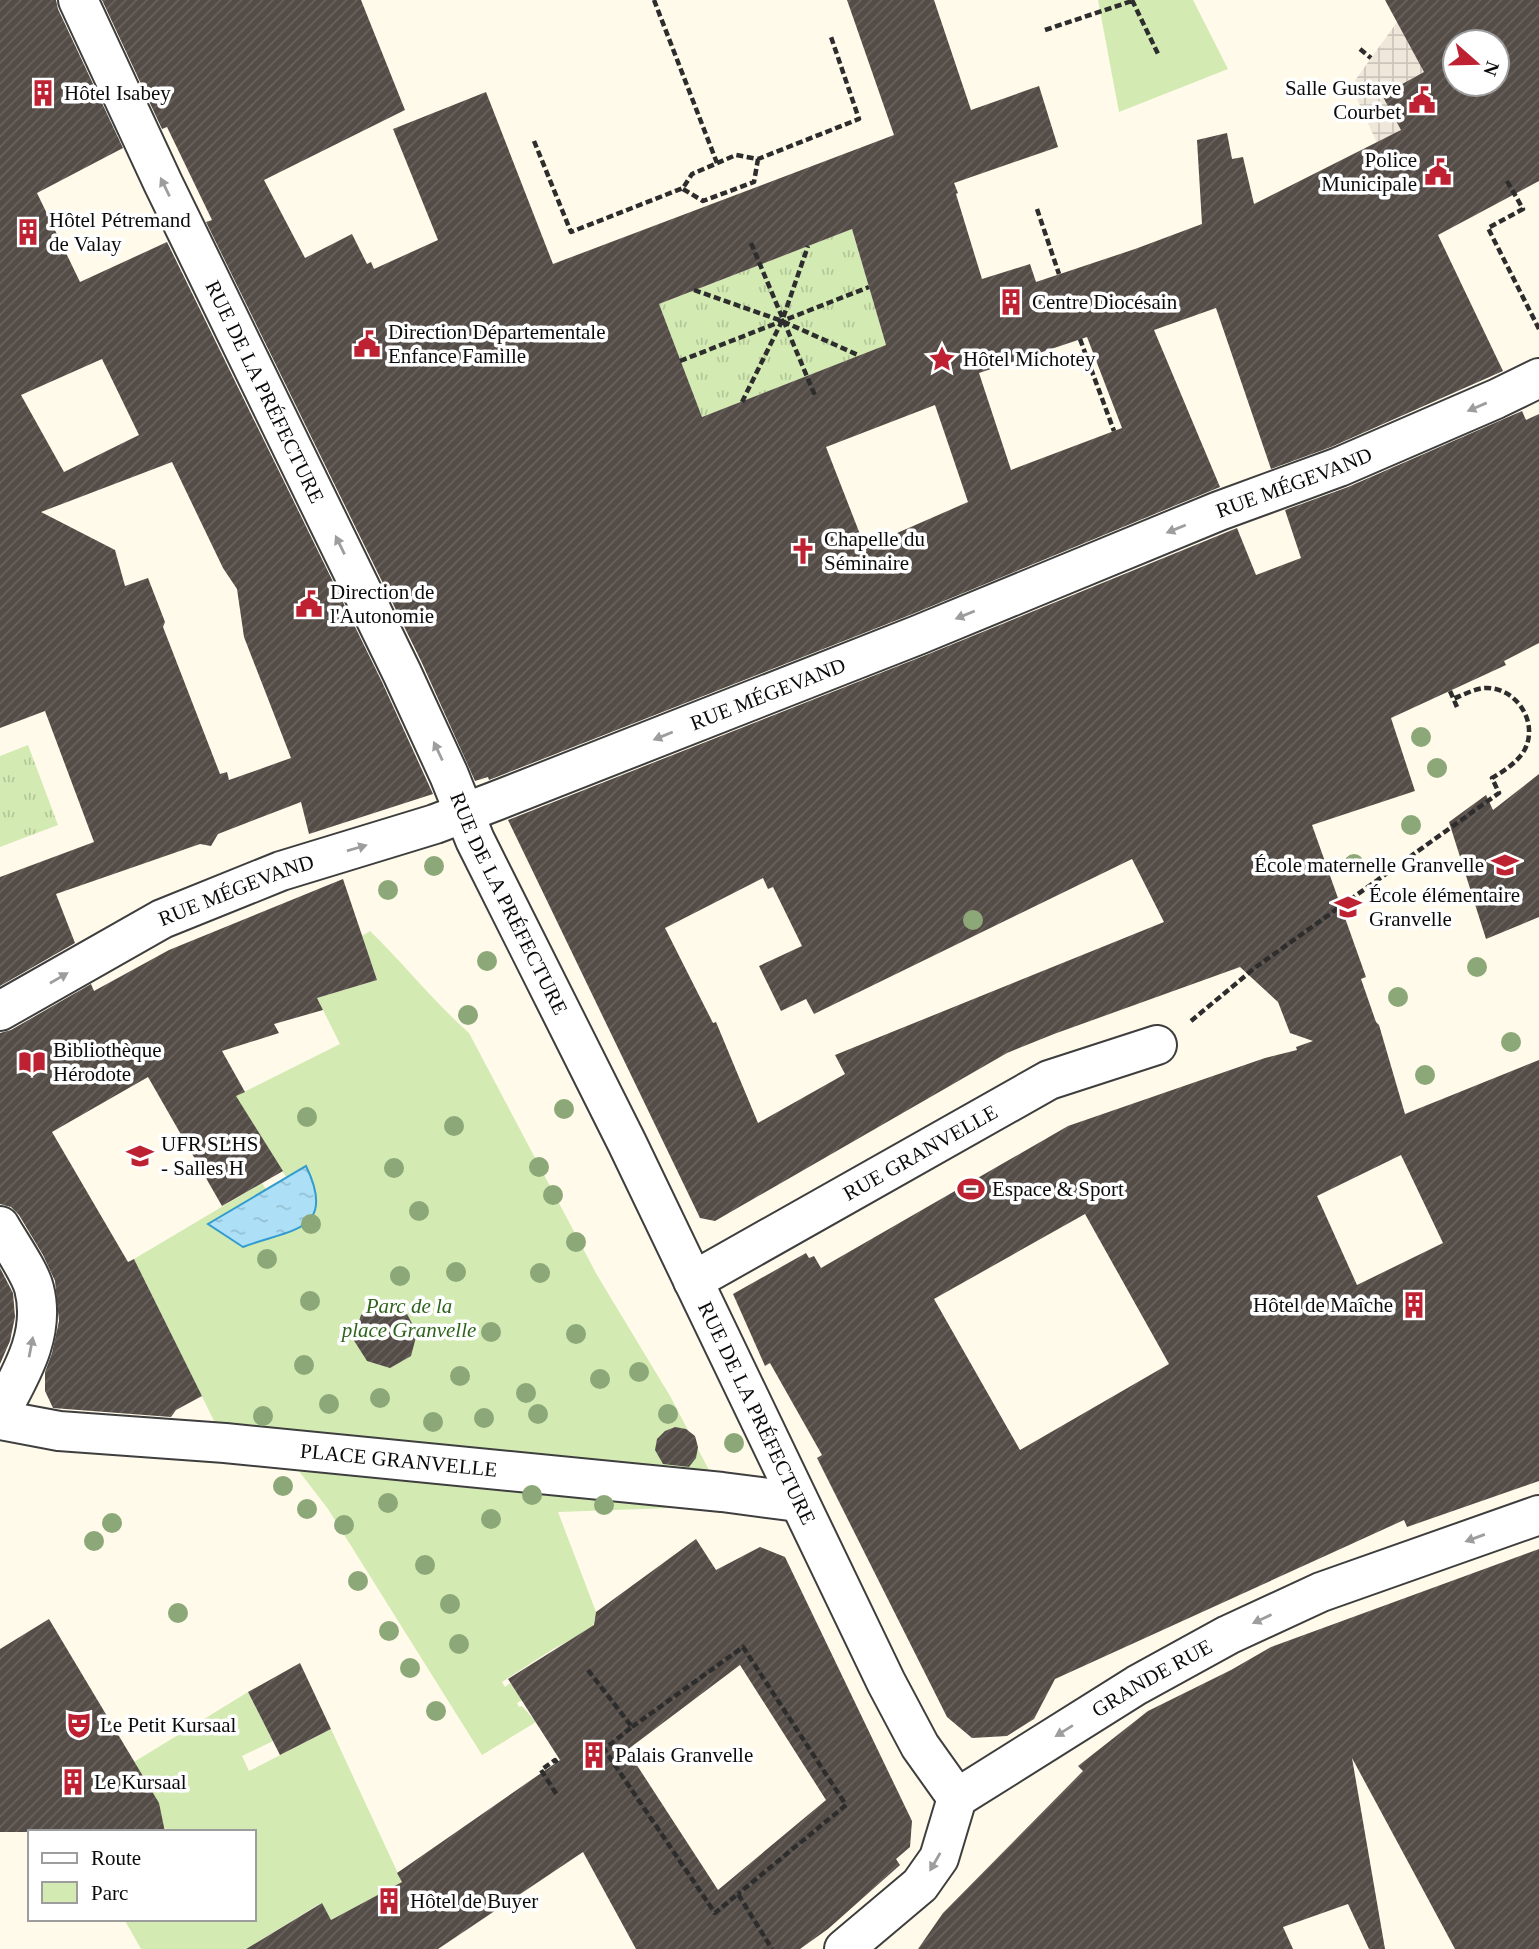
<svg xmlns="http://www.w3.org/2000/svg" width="1539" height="1949" viewBox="0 0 1539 1949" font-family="'Times New Roman',serif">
	<defs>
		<pattern id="grass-tufts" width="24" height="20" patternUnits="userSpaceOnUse" patternTransform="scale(1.75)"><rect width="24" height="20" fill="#d3eab3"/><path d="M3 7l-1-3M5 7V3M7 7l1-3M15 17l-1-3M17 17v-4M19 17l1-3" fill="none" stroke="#b4c799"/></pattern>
		<pattern id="plaza-grid" width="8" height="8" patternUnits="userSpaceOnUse" patternTransform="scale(1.75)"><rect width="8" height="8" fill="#eee7da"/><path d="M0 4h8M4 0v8" fill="none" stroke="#cbc5ba"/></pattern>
		<pattern id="water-ripples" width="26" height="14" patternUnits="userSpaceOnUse" patternTransform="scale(1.75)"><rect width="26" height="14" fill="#ade0f7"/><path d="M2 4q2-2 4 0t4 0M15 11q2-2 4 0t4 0" fill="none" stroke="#94bfd2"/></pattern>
		<pattern id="building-hatch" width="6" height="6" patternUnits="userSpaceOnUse" patternTransform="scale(1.75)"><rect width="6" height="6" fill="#544c47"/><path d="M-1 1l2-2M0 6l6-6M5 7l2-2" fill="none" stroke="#68615d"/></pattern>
	</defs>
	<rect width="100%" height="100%" fill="#fffaea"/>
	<path fill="url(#grass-tufts)" d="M 852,229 L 886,345 L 702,417 L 659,304 Z
		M 28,745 L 58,825 L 0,847 L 0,756 Z"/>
	<path fill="#d3eab3" d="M 1098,0 L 1193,0 L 1228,69 L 1119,112 Z
		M 370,931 C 404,964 433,1001 469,1033 L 597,1275 L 670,1396 L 728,1506 L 558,1512 L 596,1612 L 593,1628 L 553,1649 L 502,1682 L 505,1687 L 510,1683 L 522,1700 L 517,1703 L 519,1707 L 522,1706 L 536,1722 L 482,1755 L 328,1509 L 292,1462 L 225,1443 L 134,1259 L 262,1183 L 266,1189 L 286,1177 L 249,1117 L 214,1107 L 340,1044 L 317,998 L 377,980 L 362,936 Z
		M 248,1692 L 273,1741 L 242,1756 L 249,1771 L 331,1729 L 402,1882 L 331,1920 L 321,1903 L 246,1949 L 141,1949 L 124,1919 L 254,1919 L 254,1832 L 177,1832 L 164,1828 L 134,1762 Z"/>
	<path fill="url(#plaza-grid)" d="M 1413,0 L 1455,42 L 1455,84 L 1462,96 L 1431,68 L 1383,94 L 1401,130 L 1377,143 L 1351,86 Z"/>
	<path fill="url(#water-ripples)" stroke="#329bd0" stroke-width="2" d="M 306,1166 C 338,1232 290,1229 243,1247 L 208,1224 Z"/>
	<path fill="url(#building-hatch)" fill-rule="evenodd" d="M 0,0 L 56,0 L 58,9 L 123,148 L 37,193 L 80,282 L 167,242 L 382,682 L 433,794 L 309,834 L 301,802 L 218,834 L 211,846 L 200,844 L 56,894 L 75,943 L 0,986 L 0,877 L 94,842 L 45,711 L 0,728 ZM 102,359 L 139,435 L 64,472 L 21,395 ZM 172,462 L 223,568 L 237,589 L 244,637 L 291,758 L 229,780 L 227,772 L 220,774 L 163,627 L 165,622 L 148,578 L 125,586 L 115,550 L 41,512 Z
		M 102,0 L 361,0 L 405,110 L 264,180 L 305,258 L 352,234 L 367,264 L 371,262 L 374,269 L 438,240 L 393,129 L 486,92 L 553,264 L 894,135 L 847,0 L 934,0 L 971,110 L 1039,86 L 1058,147 L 954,183 L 958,193 L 956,194 L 982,279 L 1030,264 L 1036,282 L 1135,249 L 1202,224 L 1197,140 L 1227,133 L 1232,159 L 1243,157 L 1254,204 L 1401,130 L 1382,95 L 1424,72 L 1385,0 L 1539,0 L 1539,181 L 1438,235 L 1503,371 L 1331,447 L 1271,469 L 1216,308 L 1154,330 L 1220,487 L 910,615 L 489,780 L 488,777 L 475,781 L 422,663 L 206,222 L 212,220 L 167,127 L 162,129 ZM 1455,42 L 1497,42 L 1497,84 L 1455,84 ZM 852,229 L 886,345 L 702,417 L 659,304 ZM 1087,337 L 1122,428 L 1011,470 L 979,373 ZM 935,405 L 968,502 L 865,547 L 826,447 Z
		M 1522,411 L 1526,420 L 1539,414 L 1539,643 L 1504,661 L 1506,665 L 1391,718 L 1415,791 L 1312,825 L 1366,977 L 1361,979 L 1376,1022 L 1379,1025 L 1405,1114 L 1539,1060 L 1539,1481 L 1407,1527 L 1404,1520 L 1347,1546 L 1055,1679 L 1034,1719 L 1007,1736 L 972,1738 L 947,1717 L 817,1458 L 822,1455 L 770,1363 L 765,1366 L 733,1294 L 806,1253 L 809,1258 L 814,1256 L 821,1268 L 1068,1126 L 1265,1058 L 1297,1050 L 1296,1047 L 1313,1041 L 1290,1033 L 1278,1002 L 1240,967 L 1054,1034 L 1007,1053 L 715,1221 L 700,1218 L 508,820 L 926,655 L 1237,528 L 1256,575 L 1301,558 L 1285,510 L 1348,487 ZM 1132,859 L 1164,922 L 835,1055 L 845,1074 L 758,1123 L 716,1022 L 713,1023 L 665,928 L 763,878 L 768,889 L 773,887 L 802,946 L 759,966 L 781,1011 L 806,999 L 814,1014 ZM 1401,1155 L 1443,1243 L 1357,1285 L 1317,1196 ZM 1085,1214 L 1169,1364 L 1020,1450 L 934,1299 Z
		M 1539,774 L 1539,917 L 1486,939 L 1449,822 L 1486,795 L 1493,810 Z
		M 343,879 L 377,980 L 317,998 L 323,1010 L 274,1024 L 279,1033 L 222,1051 L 245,1092 L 236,1096 L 283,1171 L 222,1206 L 148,1077 L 52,1132 L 128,1262 L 134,1259 L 202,1396 L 176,1410 L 171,1417 L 53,1408 L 45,1391 L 45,1372 L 52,1353 L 59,1321 L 55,1281 L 43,1255 L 19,1215 L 11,1207 L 0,1204 L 0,1033 L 11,1030 L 91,984 L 94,991 L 169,950 Z
		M 0,1268 L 13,1293 L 15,1317 L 10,1341 L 0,1364 Z
		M 383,1303 L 406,1312 L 417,1333 L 411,1356 L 390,1368 L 367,1361 L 353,1339 L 361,1315 Z
		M 675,1427 L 686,1429 L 695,1436 L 698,1447 L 696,1458 L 689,1467 L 663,1464 L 655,1450 L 657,1439 L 665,1431 Z
		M 696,1539 L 716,1570 L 760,1547 L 785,1557 L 912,1821 L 910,1847 L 896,1859 L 900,1865 L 828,1929 L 800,1949 L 636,1949 L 583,1852 L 438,1949 L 246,1949 L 322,1903 L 331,1920 L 402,1882 L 397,1873 L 560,1760 L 508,1679 L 594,1625 L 596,1612 ZM 740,1665 L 826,1800 L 718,1890 L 627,1750 Z
		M 1539,1549 L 1539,1949 L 1455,1949 L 1352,1758 L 1385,1949 L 1369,1949 L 1348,1904 L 1283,1927 L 1293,1949 L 918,1949 L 943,1913 L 1083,1771 L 1078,1766 L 1148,1711 L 1231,1670 L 1271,1647 Z
		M 49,1619 L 159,1803 L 165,1832 L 0,1832 L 0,1649 Z
		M 300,1663 L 331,1729 L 280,1755 L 248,1692 Z"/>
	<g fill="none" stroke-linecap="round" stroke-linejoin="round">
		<defs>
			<g id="minor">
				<path id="s1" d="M 78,0 L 163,183 L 402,673 L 449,775 L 475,840 L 627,1143 L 886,1682 L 920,1746 L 957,1798"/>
				<path id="s2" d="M 0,1011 L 162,919 L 281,871 L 435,824 L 493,802 L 918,635 L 1219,511 L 1339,467 L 1496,399 L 1539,378"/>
				<path d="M 0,1226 C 9,1242 30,1272 34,1288 C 45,1330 25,1367 6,1402 L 0,1407"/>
				<path id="s3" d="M 693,1281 L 1049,1080 L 1157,1045"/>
				<path id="s4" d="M 0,1420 L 59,1431 L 225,1443 L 722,1492 L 798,1502"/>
				<path id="s5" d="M 844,1949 L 920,1885 L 939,1858 L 957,1798 L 1137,1685 L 1228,1635 L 1321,1592 L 1539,1515"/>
			</g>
		</defs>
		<use href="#minor" stroke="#3e3e3e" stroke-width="42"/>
		<path stroke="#2d2d2d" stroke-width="4.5" stroke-dasharray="7 3.5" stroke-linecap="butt" d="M 654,0 L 717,163
			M 1132,0 L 1159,56
			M 1045,30 L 1132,1
			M 1360,49 L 1371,58
			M 534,141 L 571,232 L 683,188 L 692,174 L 736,155 L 758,159 L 859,119 L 830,34
			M 1507,181 L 1523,209 L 1488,228 L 1539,329
			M 683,189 L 703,201 L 754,182 L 758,159
			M 1037,209 L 1059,274
			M 751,243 L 816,398
			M 694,290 L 782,321 L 858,355
			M 1080,339 L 1114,431
			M 680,361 L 869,287
			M 742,402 L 782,321 L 808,246
			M 1450,691 L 1457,707
			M 1191,1021 L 1256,967 L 1499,793 L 1492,778 C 1504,771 1518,762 1525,749 C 1539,721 1515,686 1484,688 C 1474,689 1463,695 1453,699
			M 588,1670 L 632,1727 L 604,1749 L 715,1913 L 738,1894 L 772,1949
			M 632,1727 L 743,1647 L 846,1805 L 738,1894
			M 557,1763 L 555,1760 L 541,1770 L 557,1795"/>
		<use href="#minor" stroke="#fff" stroke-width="38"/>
	</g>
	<g fill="#8ca878">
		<circle cx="1421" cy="737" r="10"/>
		<circle cx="1437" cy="768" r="10"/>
		<circle cx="1411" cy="825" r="10"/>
		<circle cx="1354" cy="864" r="10"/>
		<circle cx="434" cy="866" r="10"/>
		<circle cx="388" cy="890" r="10"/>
		<circle cx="973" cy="920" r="10"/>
		<circle cx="487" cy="961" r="10"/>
		<circle cx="1477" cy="967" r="10"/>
		<circle cx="1398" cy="997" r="10"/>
		<circle cx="468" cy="1015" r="10"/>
		<circle cx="1511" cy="1042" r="10"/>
		<circle cx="1425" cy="1075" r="10"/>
		<circle cx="564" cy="1109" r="10"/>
		<circle cx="307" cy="1117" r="10"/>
		<circle cx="454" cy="1126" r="10"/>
		<circle cx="539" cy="1167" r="10"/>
		<circle cx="394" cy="1168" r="10"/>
		<circle cx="553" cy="1195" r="10"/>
		<circle cx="419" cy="1211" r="10"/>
		<circle cx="311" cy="1224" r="10"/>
		<circle cx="576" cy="1242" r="10"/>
		<circle cx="267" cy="1259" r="10"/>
		<circle cx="456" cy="1272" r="10"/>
		<circle cx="540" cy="1273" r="10"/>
		<circle cx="400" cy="1276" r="10"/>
		<circle cx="310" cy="1301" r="10"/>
		<circle cx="491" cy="1332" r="10"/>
		<circle cx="576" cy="1334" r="10"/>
		<circle cx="304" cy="1365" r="10"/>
		<circle cx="639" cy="1372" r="10"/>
		<circle cx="460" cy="1376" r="10"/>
		<circle cx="600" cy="1379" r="10"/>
		<circle cx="526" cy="1393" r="10"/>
		<circle cx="380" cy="1398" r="10"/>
		<circle cx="329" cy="1404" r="10"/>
		<circle cx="538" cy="1414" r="10"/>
		<circle cx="668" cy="1414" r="10"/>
		<circle cx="263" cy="1416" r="10"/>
		<circle cx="484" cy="1418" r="10"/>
		<circle cx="433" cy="1422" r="10"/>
		<circle cx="734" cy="1443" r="10"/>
		<circle cx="283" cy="1486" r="10"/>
		<circle cx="532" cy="1495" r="10"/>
		<circle cx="388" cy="1503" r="10"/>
		<circle cx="604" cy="1505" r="10"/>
		<circle cx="307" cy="1509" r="10"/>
		<circle cx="491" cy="1519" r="10"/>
		<circle cx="112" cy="1523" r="10"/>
		<circle cx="344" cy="1525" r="10"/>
		<circle cx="94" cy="1541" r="10"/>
		<circle cx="425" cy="1565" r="10"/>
		<circle cx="358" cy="1581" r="10"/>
		<circle cx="450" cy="1604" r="10"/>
		<circle cx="178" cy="1613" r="10"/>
		<circle cx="389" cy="1631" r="10"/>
		<circle cx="459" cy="1644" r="10"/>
		<circle cx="410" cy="1668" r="10"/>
		<circle cx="436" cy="1711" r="10"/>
	</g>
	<defs><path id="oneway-solid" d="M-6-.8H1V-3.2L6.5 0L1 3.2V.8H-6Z" transform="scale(1.75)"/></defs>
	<g fill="#9d9d9d">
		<use href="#oneway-solid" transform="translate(165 187) rotate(-116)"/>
		<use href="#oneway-solid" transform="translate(1477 407) rotate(157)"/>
		<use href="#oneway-solid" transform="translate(1176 529) rotate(158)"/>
		<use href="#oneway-solid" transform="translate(340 545) rotate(-116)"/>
		<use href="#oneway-solid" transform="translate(965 615) rotate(158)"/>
		<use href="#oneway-solid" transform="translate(663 736) rotate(158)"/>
		<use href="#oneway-solid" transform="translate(438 751) rotate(-115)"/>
		<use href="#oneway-solid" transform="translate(357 848) rotate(-16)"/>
		<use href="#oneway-solid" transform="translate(59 978) rotate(-30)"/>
		<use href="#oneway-solid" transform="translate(31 1347) rotate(-79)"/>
		<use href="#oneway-solid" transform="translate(1475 1538) rotate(160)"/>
		<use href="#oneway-solid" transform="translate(1262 1619) rotate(155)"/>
		<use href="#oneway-solid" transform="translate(1064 1731) rotate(148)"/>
		<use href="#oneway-solid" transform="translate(935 1862) rotate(120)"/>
	</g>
	<defs>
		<symbol id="building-bare" viewBox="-9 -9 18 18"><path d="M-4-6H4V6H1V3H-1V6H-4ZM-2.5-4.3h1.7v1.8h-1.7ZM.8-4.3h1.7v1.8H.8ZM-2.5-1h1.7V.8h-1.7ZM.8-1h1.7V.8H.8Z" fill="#be2131" stroke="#fff" stroke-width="2.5" paint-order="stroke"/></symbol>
		<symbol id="civic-bare" viewBox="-9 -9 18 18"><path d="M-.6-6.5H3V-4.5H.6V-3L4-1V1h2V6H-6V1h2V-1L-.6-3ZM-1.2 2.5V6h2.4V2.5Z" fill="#be2131" stroke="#fff" stroke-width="2.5" paint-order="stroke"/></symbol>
		<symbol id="sight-bare" viewBox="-9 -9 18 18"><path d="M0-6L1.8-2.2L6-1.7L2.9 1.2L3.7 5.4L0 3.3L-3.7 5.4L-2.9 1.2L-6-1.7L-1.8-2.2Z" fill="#be2131" stroke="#fff" stroke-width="2.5" paint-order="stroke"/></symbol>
		<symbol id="church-bare" viewBox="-9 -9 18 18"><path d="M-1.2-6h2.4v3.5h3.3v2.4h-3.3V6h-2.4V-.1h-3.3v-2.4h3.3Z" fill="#be2131" stroke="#fff" stroke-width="2.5" paint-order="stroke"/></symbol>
		<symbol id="school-bare" viewBox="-9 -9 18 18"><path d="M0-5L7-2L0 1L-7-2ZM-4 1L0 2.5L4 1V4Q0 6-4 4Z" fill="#be2131" stroke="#fff" stroke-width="2.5" paint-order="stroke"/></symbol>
		<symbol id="library-bare" viewBox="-9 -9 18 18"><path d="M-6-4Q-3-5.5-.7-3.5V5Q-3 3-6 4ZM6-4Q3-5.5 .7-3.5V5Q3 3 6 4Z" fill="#be2131" stroke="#fff" stroke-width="2.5" paint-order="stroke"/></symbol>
		<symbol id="university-bare" viewBox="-9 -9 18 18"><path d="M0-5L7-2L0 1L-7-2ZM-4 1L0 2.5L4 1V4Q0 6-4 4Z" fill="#be2131" stroke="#fff" stroke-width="2.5" paint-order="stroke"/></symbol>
		<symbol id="stadium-bare" viewBox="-9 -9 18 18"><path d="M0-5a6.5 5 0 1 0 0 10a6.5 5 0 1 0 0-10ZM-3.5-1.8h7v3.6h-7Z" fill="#be2131" stroke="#fff" stroke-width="2.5" paint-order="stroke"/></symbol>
		<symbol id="theatre-bare" viewBox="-9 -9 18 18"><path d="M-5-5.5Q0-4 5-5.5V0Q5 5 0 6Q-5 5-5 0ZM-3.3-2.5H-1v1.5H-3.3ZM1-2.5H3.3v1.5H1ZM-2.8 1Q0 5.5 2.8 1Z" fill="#be2131" stroke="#fff" stroke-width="2.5" paint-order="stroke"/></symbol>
	</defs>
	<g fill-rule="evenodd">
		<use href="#building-bare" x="24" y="74" width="38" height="38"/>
		<use href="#civic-bare" x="1403" y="81" width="38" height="38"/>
		<use href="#civic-bare" x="1419" y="153" width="38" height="38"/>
		<use href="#building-bare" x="9" y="213" width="38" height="38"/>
		<use href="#building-bare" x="992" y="283" width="38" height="38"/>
		<use href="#civic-bare" x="348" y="325" width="38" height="38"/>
		<use href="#sight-bare" x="923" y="340" width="38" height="38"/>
		<use href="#church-bare" x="784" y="532" width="38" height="38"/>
		<use href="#civic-bare" x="290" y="585" width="38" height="38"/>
		<use href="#school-bare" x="1486" y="846" width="38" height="38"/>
		<use href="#school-bare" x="1329" y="888" width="38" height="38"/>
		<use href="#library-bare" x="13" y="1043" width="38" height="38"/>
		<use href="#university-bare" x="121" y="1137" width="38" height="38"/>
		<use href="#stadium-bare" x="952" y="1170" width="38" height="38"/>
		<use href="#building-bare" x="1395" y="1286" width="38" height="38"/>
		<use href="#theatre-bare" x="60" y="1706" width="38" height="38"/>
		<use href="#building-bare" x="575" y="1736" width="38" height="38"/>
		<use href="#building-bare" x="54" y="1763" width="38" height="38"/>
		<use href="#building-bare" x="370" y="1882" width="38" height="38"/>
	</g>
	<g text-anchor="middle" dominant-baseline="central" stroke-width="7" stroke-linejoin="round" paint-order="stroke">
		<g font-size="21" fill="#0b0b0b" stroke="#fff" text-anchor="start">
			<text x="1401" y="88" text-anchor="end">Salle Gustave<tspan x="1401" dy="24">Courbet</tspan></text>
			<text x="64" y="93">Hôtel Isabey</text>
			<text x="1417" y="160" text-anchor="end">Police<tspan x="1417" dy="24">Municipale</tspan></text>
			<text x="49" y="220">Hôtel Pétremand<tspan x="49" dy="24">de Valay</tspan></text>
			<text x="1032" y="302">Centre Diocésain</text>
			<text x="388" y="332">Direction Départementale<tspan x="388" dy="24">Enfance Famille</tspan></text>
			<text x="963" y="359">Hôtel Michotey</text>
			<text x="824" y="539">Chapelle du<tspan x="824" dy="24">Séminaire</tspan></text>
			<text x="330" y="592">Direction de<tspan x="330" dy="24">l'Autonomie</tspan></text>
			<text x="1484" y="865" text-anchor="end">École maternelle Granvelle</text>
			<text x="1369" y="895">École élémentaire<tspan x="1369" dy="24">Granvelle</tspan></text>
			<text x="53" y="1050">Bibliothèque<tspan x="53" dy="24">Hérodote</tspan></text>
			<text x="161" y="1144">UFR SLHS<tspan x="161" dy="24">- Salles H</tspan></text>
			<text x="992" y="1189">Espace &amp; Sport</text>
			<text x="1393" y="1305" text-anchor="end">Hôtel de Maîche</text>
			<text x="100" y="1725">Le Petit Kursaal</text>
			<text x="615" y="1755">Palais Granvelle</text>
			<text x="94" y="1782">Le Kursaal</text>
			<text x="410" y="1901">Hôtel de Buyer</text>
		</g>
		<g font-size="21" fill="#0b0b0b" stroke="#fff">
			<text stroke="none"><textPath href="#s1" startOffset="434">RUE DE LA PRÉFECTURE</textPath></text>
			<text stroke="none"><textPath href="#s2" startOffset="1400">RUE MÉGEVAND</textPath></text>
			<text stroke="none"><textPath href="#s2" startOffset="833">RUE MÉGEVAND</textPath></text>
			<text stroke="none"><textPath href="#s2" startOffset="266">RUE MÉGEVAND</textPath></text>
			<text stroke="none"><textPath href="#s1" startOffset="1001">RUE DE LA PRÉFECTURE</textPath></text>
			<text stroke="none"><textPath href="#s3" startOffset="261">RUE GRANVELLE</textPath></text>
			<text stroke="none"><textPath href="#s1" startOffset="1568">RUE DE LA PRÉFECTURE</textPath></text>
			<text stroke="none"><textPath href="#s4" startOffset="401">PLACE GRANVELLE</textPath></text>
			<text stroke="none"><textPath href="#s5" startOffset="424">GRANDE RUE</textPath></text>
		</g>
		<g font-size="21" font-style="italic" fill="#2e641b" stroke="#fff">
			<text x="409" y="1306">Parc de la<tspan x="409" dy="24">place Granvelle</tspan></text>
		</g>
	</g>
	<rect x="28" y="1830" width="228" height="91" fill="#ffffff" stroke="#9d9d9d" stroke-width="2"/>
	<rect x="42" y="1853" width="35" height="10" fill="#ffffff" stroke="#9d9d9d" stroke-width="2"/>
	<text x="91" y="1865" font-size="21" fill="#0b0b0b">Route</text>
	<rect x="42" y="1882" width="35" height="21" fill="#d3eab3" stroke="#9d9d9d" stroke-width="2"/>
	<text x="91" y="1900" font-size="21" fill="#0b0b0b">Parc</text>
	<g transform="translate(1476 63) rotate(110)"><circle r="33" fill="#ffffff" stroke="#9d9d9d" stroke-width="2"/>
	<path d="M0-5L12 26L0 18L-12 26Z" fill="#be2131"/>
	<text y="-10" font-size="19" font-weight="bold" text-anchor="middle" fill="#0b0b0b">N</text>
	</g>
</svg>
